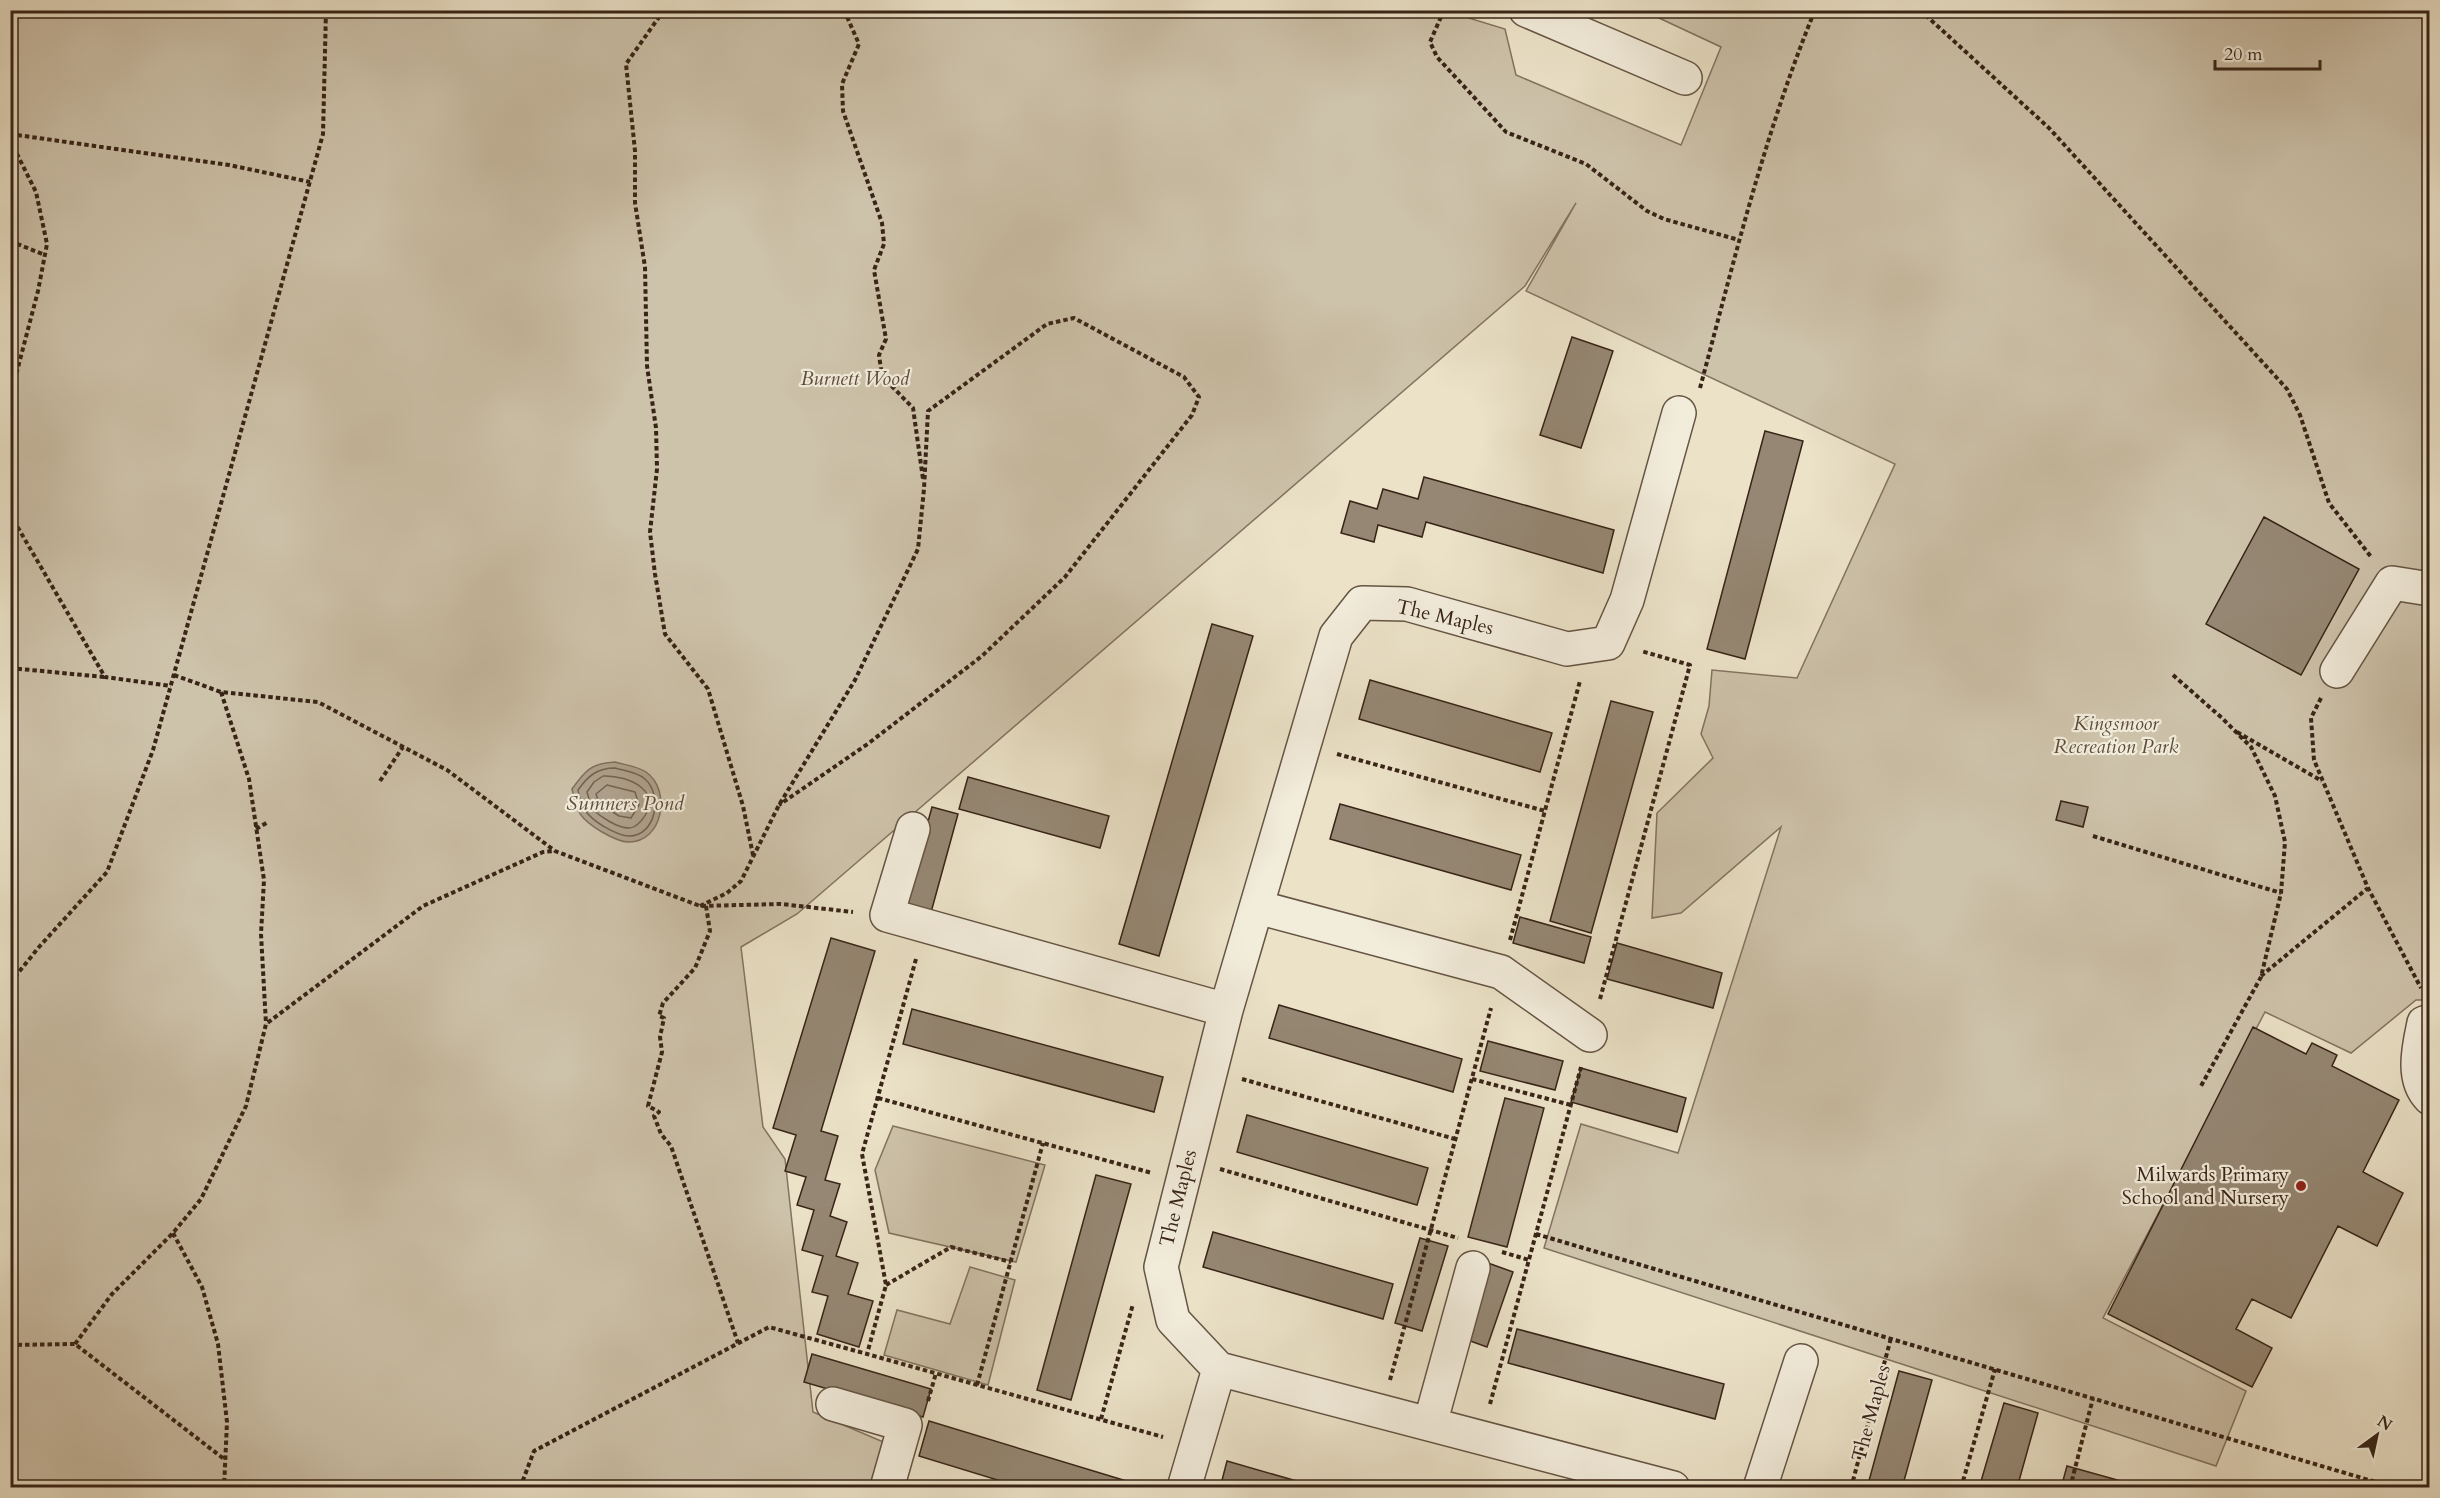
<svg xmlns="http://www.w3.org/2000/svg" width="2440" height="1498" viewBox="0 0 2440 1498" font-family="Cardo,serif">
	<rect width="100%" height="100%" fill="#ebe2c8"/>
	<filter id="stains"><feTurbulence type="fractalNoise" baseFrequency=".00333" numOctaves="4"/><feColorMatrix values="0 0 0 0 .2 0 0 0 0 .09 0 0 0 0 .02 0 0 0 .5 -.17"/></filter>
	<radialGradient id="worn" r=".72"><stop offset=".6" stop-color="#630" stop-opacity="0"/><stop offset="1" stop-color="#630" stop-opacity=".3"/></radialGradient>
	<path fill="#cdc2aa" stroke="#827360" stroke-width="1.5" d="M 10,11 L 1446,11 L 1505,29 L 1516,75 L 1681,145 L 1721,47 L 1644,11 L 2429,11 L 2429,1000 L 2416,1000 L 2351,1053 L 2265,1012 L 2103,1318 L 2246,1391 L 2216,1466 L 1544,1248 L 1581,1124 L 1678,1153 L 1781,827 L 1681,913 L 1652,918 L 1657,813 L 1713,758 L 1701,734 L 1709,706 L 1712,670 L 1797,678 L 1895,464 L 1526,291 L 1576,203 L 1525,286 L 797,914 L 741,947 L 763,1127 L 785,1159 L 813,1412 L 888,1444 L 880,1487 L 11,1487 Z
		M 893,1126 L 1045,1165 L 1016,1262 L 889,1233 L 875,1170 Z
		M 970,1267 L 1015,1280 L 988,1385 L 884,1355 L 897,1310 L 950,1324 Z"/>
	<path fill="#aea18c" stroke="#7f6f5d" stroke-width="1.5" d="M 615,762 C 625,765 637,766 646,772 C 672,790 663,843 628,842 C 620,842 609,836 602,832 C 580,819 577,813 572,789 C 585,771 591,763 615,762 Z"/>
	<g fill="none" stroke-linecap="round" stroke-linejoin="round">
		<path stroke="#736252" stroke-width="1.5" d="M 615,768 C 625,771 637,772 645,779 C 663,795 656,836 629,836 C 620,836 610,830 603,826 C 587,816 581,808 578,790 C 588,776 597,768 615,768 Z
			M 603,776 C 629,775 666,792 641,821 C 637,825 634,828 629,828 C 617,828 601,817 592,809 L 587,792 L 594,782 Z
			M 607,785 L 635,792 L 639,805 L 631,818 L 619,816 L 599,803 L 596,794 Z"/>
	</g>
	<path fill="#958773" stroke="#382417" stroke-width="1.5" d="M 1572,337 L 1613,351 L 1581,448 L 1540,435 Z
		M 1765,431 L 1803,441 L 1745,659 L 1707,649 Z
		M 1424,477 L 1614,530 L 1603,573 L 1426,522 L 1422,537 L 1378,525 L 1374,542 L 1341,533 L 1350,501 L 1377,509 L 1383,489 L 1418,499 Z
		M 2264,517 L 2359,569 L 2301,675 L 2206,624 Z
		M 1212,624 L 1253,636 L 1159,956 L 1119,944 Z
		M 1370,680 L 1552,733 L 1540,772 L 1359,719 Z
		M 1611,701 L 1653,712 L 1591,933 L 1550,921 Z
		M 968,777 L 1109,816 L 1100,848 L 959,809 Z
		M 2061,801 L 2088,807 L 2083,827 L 2056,820 Z
		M 1340,804 L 1521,855 L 1511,890 L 1330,839 Z
		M 932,807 L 958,814 L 930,916 L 904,909 Z
		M 1520,917 L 1591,937 L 1584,963 L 1513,943 Z
		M 831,938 L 875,951 L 821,1131 L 838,1136 L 825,1180 L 840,1184 L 830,1216 L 847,1222 L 836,1256 L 858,1263 L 848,1294 L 873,1301 L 859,1347 L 817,1334 L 828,1296 L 812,1292 L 823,1256 L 802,1250 L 814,1210 L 797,1205 L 806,1177 L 785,1171 L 796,1135 L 773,1128 Z
		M 1617,943 L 1722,973 L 1713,1008 L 1607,979 Z
		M 1279,1005 L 1462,1059 L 1453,1092 L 1269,1038 Z
		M 912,1009 L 1163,1077 L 1154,1112 L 903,1044 Z
		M 2253,1027 L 2306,1054 L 2312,1043 L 2337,1055 L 2332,1066 L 2399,1100 L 2363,1172 L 2403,1193 L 2377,1246 L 2338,1226 L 2291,1318 L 2252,1299 L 2236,1329 L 2272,1348 L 2252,1387 L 2108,1314 Z
		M 1488,1041 L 1563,1061 L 1555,1090 L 1480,1071 Z
		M 1581,1068 L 1686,1098 L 1677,1132 L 1571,1102 Z
		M 1505,1098 L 1544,1108 L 1507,1247 L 1468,1237 Z
		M 1247,1115 L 1428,1168 L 1417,1205 L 1237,1152 Z
		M 1096,1175 L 1131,1184 L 1071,1400 L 1037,1390 Z
		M 1213,1232 L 1393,1284 L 1383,1319 L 1203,1267 Z
		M 1420,1238 L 1448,1246 L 1422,1331 L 1395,1323 Z
		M 1488,1263 L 1513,1272 L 1487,1347 L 1462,1338 Z
		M 1517,1329 L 1724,1384 L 1715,1419 L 1508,1363 Z
		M 812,1354 L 931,1389 L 923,1417 L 804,1382 Z
		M 1899,1371 L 1932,1380 L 1902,1488 L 1867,1488 Z
		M 2004,1403 L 2038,1413 L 2017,1488 L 1979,1488 Z
		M 929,1421 L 1143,1486 L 1142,1488 L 1024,1488 L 919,1456 Z
		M 1227,1461 L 1321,1488 L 1220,1488 Z
		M 2067,1466 L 2146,1488 L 2061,1488 Z"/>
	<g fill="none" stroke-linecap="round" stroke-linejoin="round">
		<defs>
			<path id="minor" d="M 1526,10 L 1685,78
				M 2337,671 L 2392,583 L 2430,589
				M 913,829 L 887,915 L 1226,1010
				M 1257,907 L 1501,972 L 1590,1035
				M 2430,1021 L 2424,1023 C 2419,1047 2411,1079 2430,1098
				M 833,1404 L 905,1425 L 887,1488
				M 1430,1424 L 1473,1268
				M 1184,1488 L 1219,1369
				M 1673,1488 L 1219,1369 L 1173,1320 L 1161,1267 L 1226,1010 L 1336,636 L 1362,603 L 1407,604 L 1567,649 L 1608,643 L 1627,600 L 1679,413
				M 1760,1488 L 1801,1361"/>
		</defs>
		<use href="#minor" stroke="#655443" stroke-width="36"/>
		<path stroke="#382417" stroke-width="4" stroke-dasharray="4.5 3" stroke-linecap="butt" d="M 664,10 L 626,64 L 635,151 L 635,203 L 645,267 L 647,366 L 656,428 L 657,469 L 650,532 L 655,574 L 665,634 L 708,689 L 743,806 L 753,855
			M 844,10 L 859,44 L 842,84 L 843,111 L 882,223 L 884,244 L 874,270 L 886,339 L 879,355 L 882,376 L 913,408 L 923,479
			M 1444,10 L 1430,42 L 1437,57 L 1506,132 L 1586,164 L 1647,211 L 1664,219 L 1739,240
			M 1920,10 L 2049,128 L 2287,389 L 2300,415 L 2329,503 L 2372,558
			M 10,134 L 229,165 L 310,182
			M 10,140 L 36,192 L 47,244 L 38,291 L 10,398
			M 10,241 L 45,255
			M 1700,388 C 1734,261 1765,132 1815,10
			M 10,514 L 105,677 L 171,686
			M 10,668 L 104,677
			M 174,675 L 221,692 L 318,702 L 447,770 L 555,851 L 700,906 L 781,904 L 853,912
			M 2173,675 L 2222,718 L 2251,747 L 2275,796 L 2285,842 L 2281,893 L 2261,977 L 2201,1086
			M 221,692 L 249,779 L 264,880 L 261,934 L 266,1024
			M 2321,698 L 2311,718 L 2314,760 L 2368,888 L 2421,988
			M 2237,732 L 2322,781
			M 1337,754 L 1545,811
			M 380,781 L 403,747
			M 256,829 L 268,822
			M 2093,836 L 2281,893
			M 700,906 L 727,893 L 741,881 L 779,805 L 855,680 L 918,549 L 924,489 L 928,411 L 1047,324 L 1074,318 L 1184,377 L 1199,397 L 1192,415 L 1065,577 L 982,656 L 869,743 L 779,805
			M 706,906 L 710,931 L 695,968 L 663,1003 L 659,1016 L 664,1018 L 660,1037 L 662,1052 L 648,1106 L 659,1112 L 654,1116 L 661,1134 L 671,1146 L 738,1343
			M 1510,940 L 1580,681
			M 916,959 L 862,1154 L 886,1285 L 867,1354 L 1163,1437
			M 2261,976 L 2368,888
			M 10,983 L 39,947 L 107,872 L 153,750 L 323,134 L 326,10
			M 1600,999 L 1690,665 L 1641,651
			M 1242,1079 L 1455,1139
			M 1472,1079 L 1571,1105
			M 878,1098 L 1152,1173
			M 1220,1169 L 1458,1238
			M 173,1233 L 202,1287 L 218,1344 L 227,1422 L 224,1488
			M 1536,1234 L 2396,1488
			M 1502,1252 L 1529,1260
			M 886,1285 L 951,1247 L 1011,1262
			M 75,1344 L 112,1294 L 173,1233 L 201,1199 L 246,1106 L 266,1024 L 423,906 L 543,852 L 554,851
			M 10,1345 L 75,1344 L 224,1459
			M 1390,1380 L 1491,1008
			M 977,1385 L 1043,1143
			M 928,1401 L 936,1373
			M 1490,1404 L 1581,1067
			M 1101,1419 L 1133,1304
			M 520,1488 L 534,1451 L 769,1327 L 867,1354
			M 1851,1488 L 1891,1338
			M 1961,1488 L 1995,1369
			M 2070,1488 L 2093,1398"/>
		<use href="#minor" stroke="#f2ecdb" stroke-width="33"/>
	</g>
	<circle fill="#8f2418" stroke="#f2ecdb" stroke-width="2" cx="2301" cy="1186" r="6"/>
	<g text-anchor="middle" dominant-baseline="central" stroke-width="4.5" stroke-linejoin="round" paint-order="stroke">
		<g font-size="20" font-style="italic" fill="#5d4c3c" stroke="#f2ecdb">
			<text x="855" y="378">Burnett Wood</text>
			<text x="2116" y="723">Kingsmoor<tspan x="2116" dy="23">Recreation Park</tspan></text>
		</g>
		<g font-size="20" fill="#382417" stroke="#f2ecdb">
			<text transform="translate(1445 617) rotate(13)">The Maples</text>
			<text transform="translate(1178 1198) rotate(-76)">The Maples</text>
			<text transform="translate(1871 1413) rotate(-75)">The Maples</text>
		</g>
		<g font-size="20" fill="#382417" stroke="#f2ecdb" text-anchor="end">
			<text x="2289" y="1174">Milwards Primary<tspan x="2289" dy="23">School and Nursery</tspan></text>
		</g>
		<g font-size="21" font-style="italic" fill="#615040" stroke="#f2ecdb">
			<text x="625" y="803">Sumners Pond</text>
		</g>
	</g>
	<rect width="2440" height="1498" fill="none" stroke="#ebe2c8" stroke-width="36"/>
	<rect x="12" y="12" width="2416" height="1474" fill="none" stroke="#382417" stroke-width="3"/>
	<rect x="18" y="18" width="2404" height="1462" fill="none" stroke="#382417" stroke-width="1.5"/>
	<g transform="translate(2377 1435) rotate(33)" stroke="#f2ecdb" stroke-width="4.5" paint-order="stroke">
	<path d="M0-4.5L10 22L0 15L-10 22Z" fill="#382417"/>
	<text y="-9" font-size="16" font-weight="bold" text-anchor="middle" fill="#382417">N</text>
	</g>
	<path d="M2215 60v9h105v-9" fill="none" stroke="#382417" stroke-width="3"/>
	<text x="2224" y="60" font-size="18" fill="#382417" stroke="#f2ecdb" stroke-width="4.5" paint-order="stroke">20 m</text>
	<rect width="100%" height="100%" filter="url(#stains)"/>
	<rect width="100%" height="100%" fill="url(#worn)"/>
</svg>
